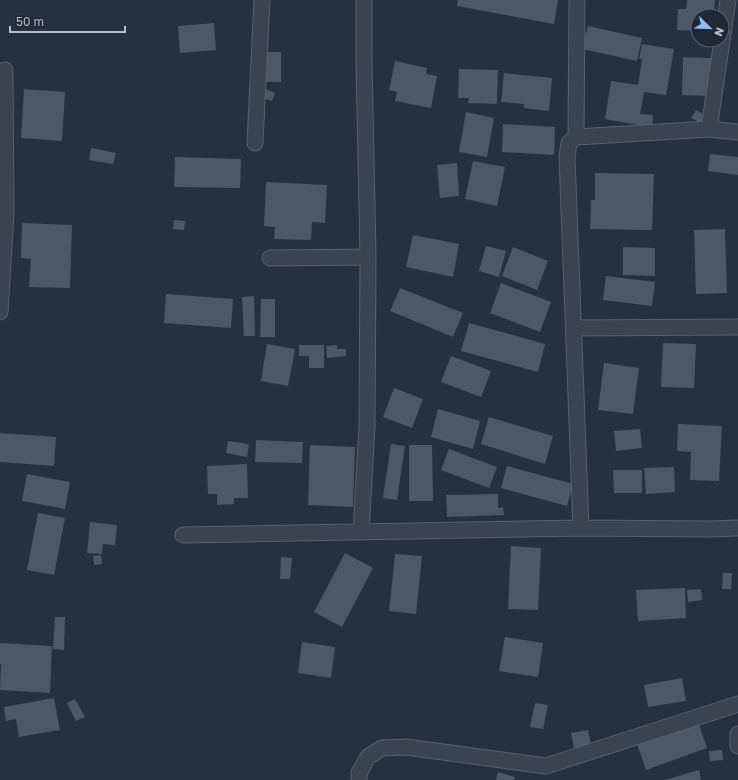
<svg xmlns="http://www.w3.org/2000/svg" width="738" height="780" viewBox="0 0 738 780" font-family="'Golos Text',sans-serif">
	<rect width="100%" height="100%" fill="#26313f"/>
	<path fill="#4c5868" d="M 458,0 L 558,0 L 554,24 L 457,6 Z
		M 687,0 L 715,0 L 714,16 L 698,16 L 698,31 L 677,30 L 678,9 L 686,9 Z
		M 214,23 L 216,50 L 180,53 L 178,26 Z
		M 588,26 L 642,38 L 637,61 L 582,49 Z
		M 642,44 L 674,49 L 666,95 L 644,92 L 640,114 L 653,115 L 652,129 L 637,127 L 638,125 L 605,119 L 611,81 L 638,85 L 642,59 L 639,59 Z
		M 265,52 L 281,52 L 281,82 L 265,82 Z
		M 683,57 L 711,58 L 710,96 L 682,95 Z
		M 395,61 L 427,68 L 426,74 L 437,76 L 431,108 L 395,101 L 397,92 L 389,90 Z
		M 459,69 L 498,70 L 497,104 L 468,103 L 469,98 L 458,98 Z
		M 504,73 L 552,78 L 549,111 L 524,108 L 524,104 L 501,102 Z
		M 24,89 L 65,92 L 62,141 L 21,138 Z
		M 265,89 L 275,93 L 272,101 L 262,98 Z
		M 696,110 L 705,115 L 701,123 L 691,118 Z
		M 466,112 L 494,118 L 487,157 L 459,152 Z
		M 503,124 L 555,127 L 554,155 L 502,152 Z
		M 91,148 L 116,153 L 113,164 L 89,160 Z
		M 710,154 L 738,157 L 738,175 L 708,171 Z
		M 175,157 L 241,159 L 240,188 L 174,187 Z
		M 473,161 L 505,167 L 497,206 L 465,199 Z
		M 457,163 L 459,196 L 440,198 L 437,165 Z
		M 595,173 L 654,174 L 652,230 L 590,229 L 591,200 L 595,200 Z
		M 266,182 L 327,185 L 325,223 L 312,222 L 311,240 L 274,239 L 275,227 L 264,226 Z
		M 174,220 L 185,221 L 184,230 L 173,229 Z
		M 22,223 L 72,225 L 70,288 L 29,287 L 31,259 L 21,258 Z
		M 725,229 L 727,293 L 696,294 L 694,230 Z
		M 413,235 L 459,244 L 453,277 L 406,267 Z
		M 486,246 L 506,251 L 499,277 L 479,271 Z
		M 513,247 L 548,261 L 537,290 L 502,276 Z
		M 623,247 L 655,248 L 655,276 L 623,275 Z
		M 606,276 L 655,282 L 652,306 L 603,300 Z
		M 501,283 L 551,302 L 540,332 L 490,313 Z
		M 400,288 L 463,313 L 453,337 L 390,311 Z
		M 166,294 L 233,299 L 231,328 L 164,323 Z
		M 254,296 L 255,336 L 244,336 L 242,297 Z
		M 261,299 L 275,299 L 275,337 L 260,337 Z
		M 469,323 L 545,344 L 538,372 L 461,351 Z
		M 663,343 L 696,344 L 694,388 L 661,387 Z
		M 267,344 L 295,349 L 288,386 L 261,381 Z
		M 299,345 L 324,345 L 324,368 L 309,368 L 309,356 L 299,356 Z
		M 337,345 L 337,349 L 346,349 L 346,356 L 327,358 L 326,346 Z
		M 451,356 L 491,371 L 481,397 L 441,382 Z
		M 604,363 L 639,368 L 633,414 L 598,410 Z
		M 394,388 L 423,399 L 412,428 L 383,417 Z
		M 438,409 L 480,421 L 473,449 L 431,437 Z
		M 489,417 L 553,436 L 545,464 L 481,444 Z
		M 678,424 L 722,426 L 719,481 L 690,480 L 691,452 L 677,451 Z
		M 640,429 L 642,448 L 616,451 L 614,431 Z
		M 0,433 L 56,437 L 54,466 L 0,462 Z
		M 256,440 L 303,442 L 302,463 L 255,462 Z
		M 228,441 L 249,444 L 247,457 L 226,453 Z
		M 391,444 L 405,446 L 397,500 L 383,498 Z
		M 310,445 L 355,447 L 353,507 L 308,505 Z
		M 409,445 L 432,445 L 433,501 L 409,501 Z
		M 449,449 L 497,467 L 489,488 L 441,470 Z
		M 247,464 L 248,498 L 234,498 L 234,504 L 217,505 L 217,494 L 208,494 L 207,466 Z
		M 507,466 L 573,484 L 567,506 L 501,488 Z
		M 674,467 L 675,492 L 646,494 L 644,468 Z
		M 613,470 L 642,470 L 642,493 L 614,493 Z
		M 27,474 L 70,482 L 65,509 L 22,501 Z
		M 498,494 L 498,508 L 503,507 L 504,515 L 447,517 L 446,495 Z
		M 38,513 L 65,518 L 54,575 L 27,570 Z
		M 90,522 L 117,525 L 115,545 L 103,544 L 102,554 L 87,553 Z
		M 511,546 L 541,548 L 538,610 L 508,609 Z
		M 345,553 L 373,568 L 342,627 L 314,612 Z
		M 395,554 L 422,556 L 416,614 L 389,611 Z
		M 101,555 L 102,564 L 94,565 L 93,556 Z
		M 281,557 L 292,558 L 290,579 L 280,579 Z
		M 723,573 L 732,573 L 731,589 L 722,589 Z
		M 685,588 L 686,618 L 638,621 L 636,590 Z
		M 701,589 L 702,600 L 688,602 L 687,590 Z
		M 55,617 L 65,617 L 64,650 L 53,649 Z
		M 505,637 L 543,643 L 538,677 L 499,671 Z
		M 302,642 L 335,647 L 331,678 L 298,673 Z
		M 0,643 L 52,646 L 50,693 L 0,690 L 1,664 L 0,664 Z
		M 682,678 L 686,701 L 648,707 L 644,685 Z
		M 54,698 L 60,730 L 19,737 L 16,719 L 6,721 L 4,707 Z
		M 75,699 L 85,717 L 76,721 L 67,703 Z
		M 535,703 L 548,705 L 543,729 L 530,727 Z
		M 698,722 L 707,748 L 646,770 L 637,744 Z
		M 588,730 L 591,745 L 574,748 L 571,733 Z
		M 722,750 L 723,760 L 710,761 L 709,751 Z
		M 699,770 L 701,780 L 665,780 Z
		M 498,772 L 515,777 L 514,780 L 496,780 Z"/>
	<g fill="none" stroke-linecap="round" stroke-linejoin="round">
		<defs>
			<path id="minor" d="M 709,129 L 728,0
				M 576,137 L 577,0
				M 255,143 L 262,0
				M 270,258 L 368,257
				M 0,312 L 6,213 L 5,70
				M 573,328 L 738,327
				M 581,528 L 567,157 L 569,143 L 576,137 L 709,129 L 738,132
				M 361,532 L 367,426 L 368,257 L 364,61 L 364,0
				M 183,535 L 581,528 L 709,529 L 738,528
				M 738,734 L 738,746
				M 359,780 L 359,773 L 368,757 L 382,748 L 406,747 L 546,766 L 738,704"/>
		</defs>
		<use href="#minor" stroke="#58616d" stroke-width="17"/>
		<use href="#minor" stroke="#3a434f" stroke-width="15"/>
	</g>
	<g transform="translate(710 28) rotate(113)"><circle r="19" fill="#1f2834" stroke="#5c6470"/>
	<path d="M0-3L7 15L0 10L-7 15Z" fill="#91b7f5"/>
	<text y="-6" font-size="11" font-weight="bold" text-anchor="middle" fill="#b7beca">N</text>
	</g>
	<path d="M10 26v6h115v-6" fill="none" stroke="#b7beca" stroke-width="2"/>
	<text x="16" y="26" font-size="12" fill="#b7beca" stroke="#1f2834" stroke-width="3" paint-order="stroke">50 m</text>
</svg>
